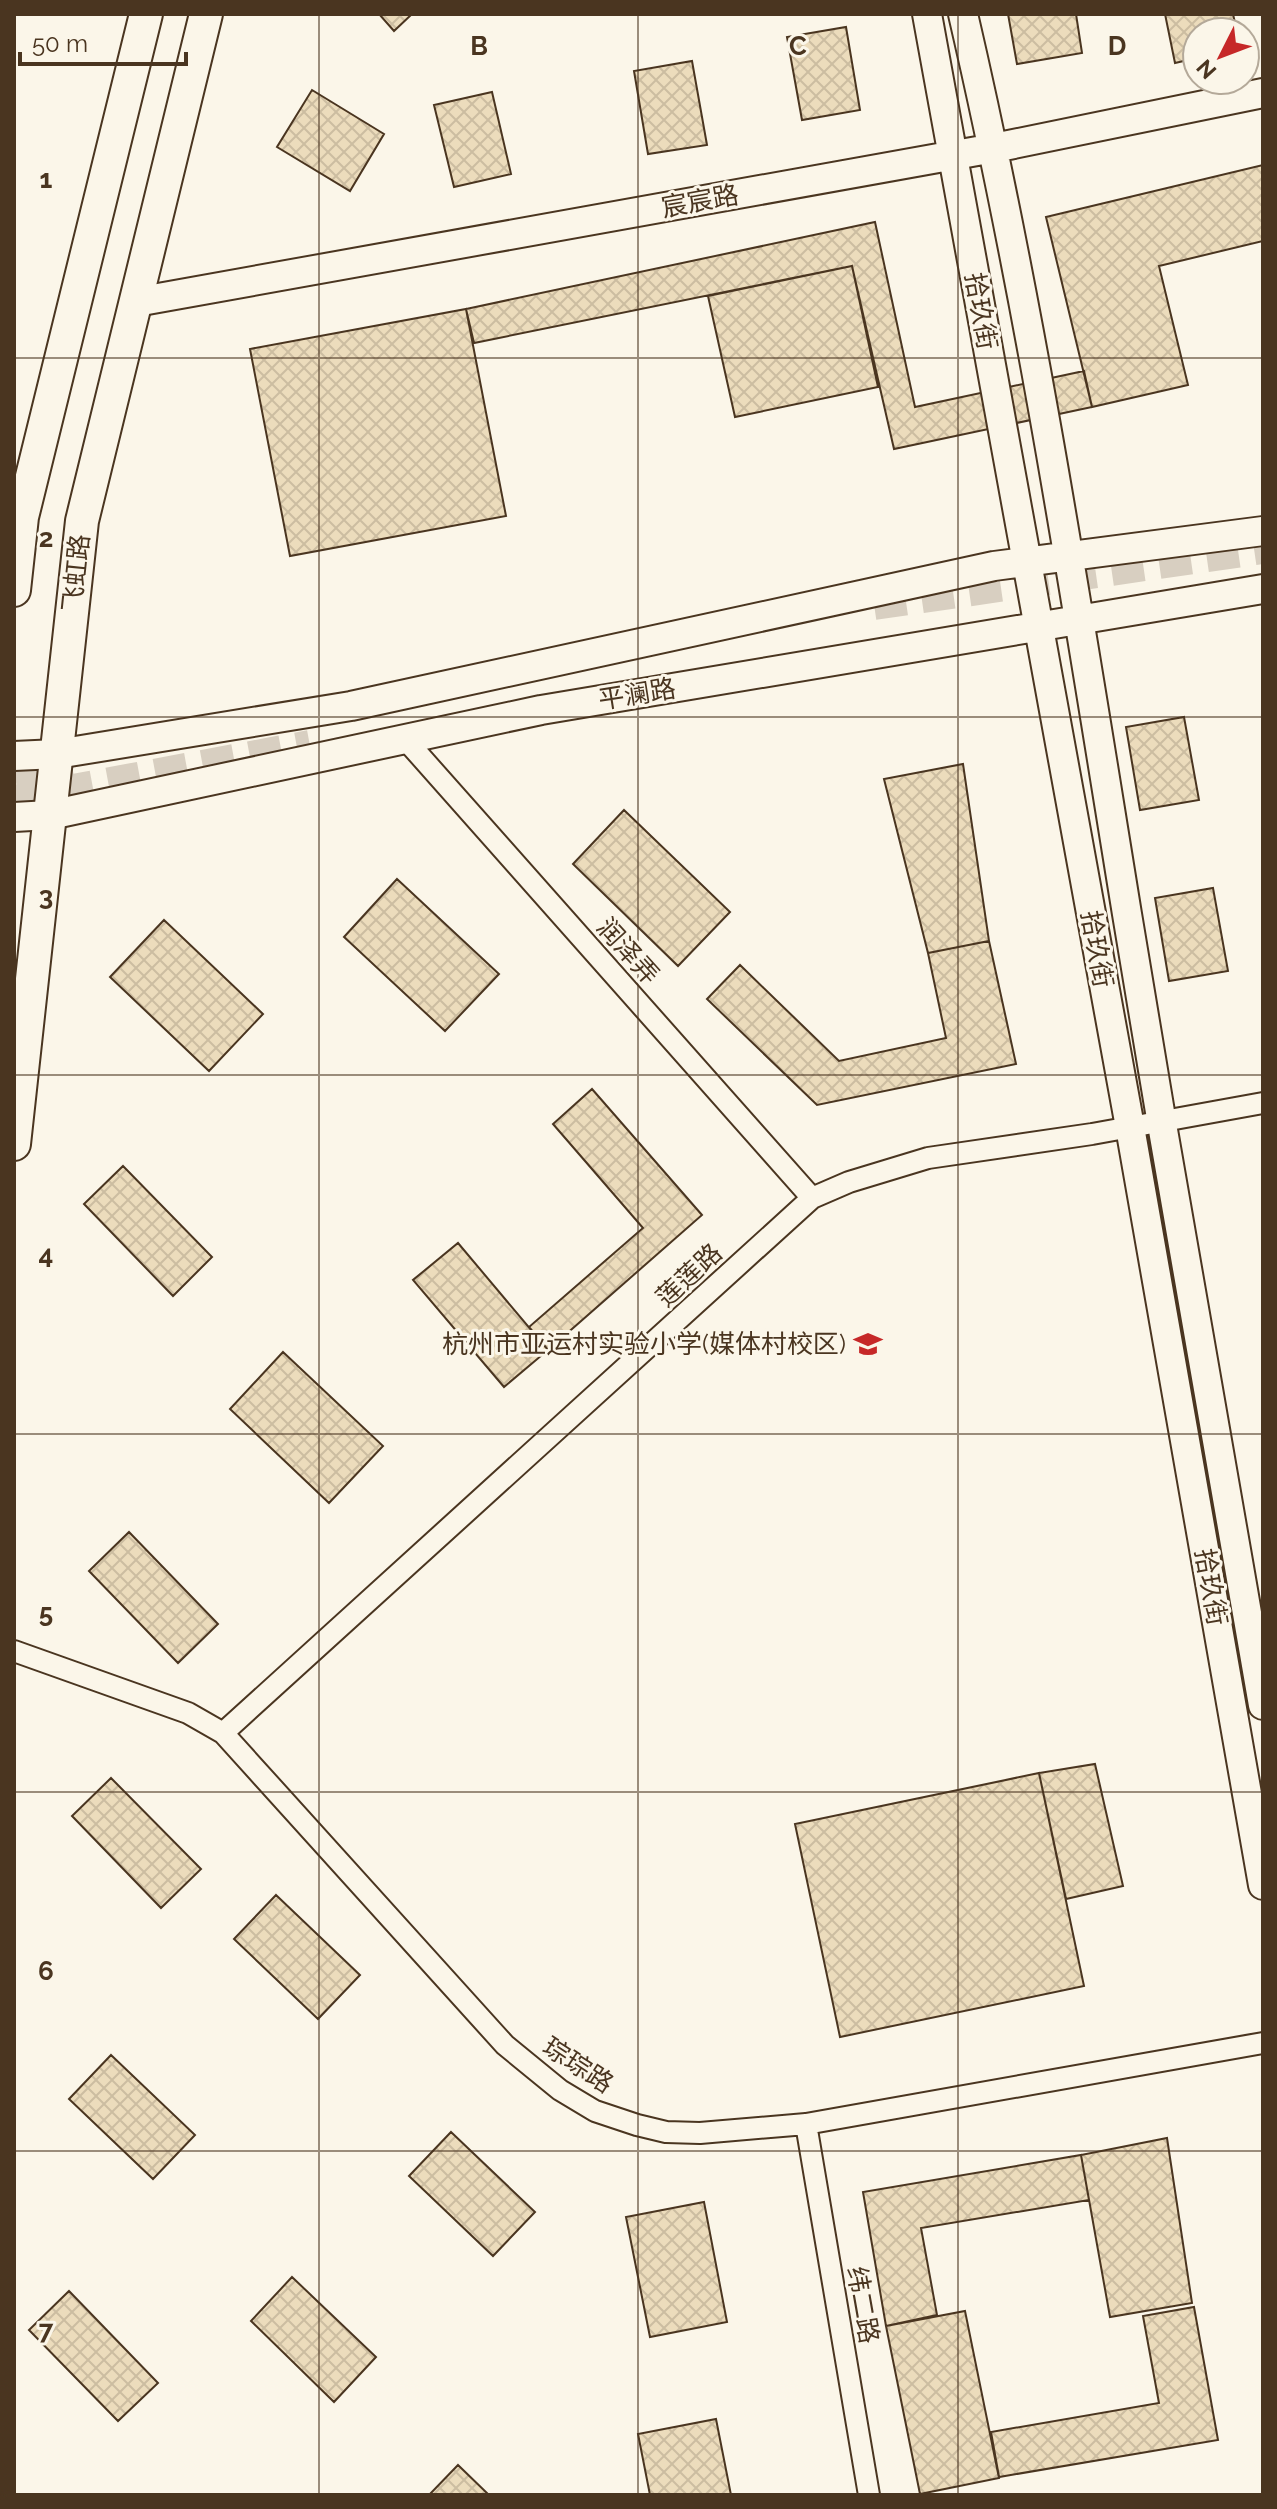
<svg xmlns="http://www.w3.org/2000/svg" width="1277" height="2509" viewBox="0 0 1277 2509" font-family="Raleway,'Noto Sans SC',sans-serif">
	<defs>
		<pattern id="building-cross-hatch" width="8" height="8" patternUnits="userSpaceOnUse" patternTransform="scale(2)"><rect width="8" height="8" fill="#ecdcbc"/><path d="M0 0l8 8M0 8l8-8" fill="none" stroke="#ccbda1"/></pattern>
	</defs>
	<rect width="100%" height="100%" fill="#fbf6e9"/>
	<path fill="url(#building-cross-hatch)" stroke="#4a3520" stroke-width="2" d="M 379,14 L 412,14 L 394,31 Z
		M 1008,14 L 1076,14 L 1082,53 L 1017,64 Z
		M 1165,14 L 1233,14 L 1237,32 L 1197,32 L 1197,58 L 1175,63 Z
		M 846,27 L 860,110 L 802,120 L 787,37 Z
		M 692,61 L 707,145 L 648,154 L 634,71 Z
		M 312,90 L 384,134 L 350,191 L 277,147 Z
		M 492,92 L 511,174 L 454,187 L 434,105 Z
		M 1263,165 L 1263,241 L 1159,266 L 1188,385 L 1092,407 L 1046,217 Z
		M 875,222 L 915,407 L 1084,371 L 1092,407 L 894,449 L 852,266 L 474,343 L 466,309 Z
		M 852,266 L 878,387 L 735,417 L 708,296 Z
		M 466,309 L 506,516 L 290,556 L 250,349 Z
		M 1184,717 L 1199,800 L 1140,810 L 1126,727 Z
		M 963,764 L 989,941 L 928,953 L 884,779 Z
		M 624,810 L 730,912 L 678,966 L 573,864 Z
		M 397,879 L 499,974 L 445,1031 L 344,937 Z
		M 1213,888 L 1228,971 L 1169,981 L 1155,898 Z
		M 164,920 L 263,1014 L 209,1071 L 110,977 Z
		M 989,941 L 1016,1064 L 817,1105 L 707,999 L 740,965 L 839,1061 L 946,1038 L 928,953 Z
		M 592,1089 L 702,1215 L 548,1350 L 529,1327 L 643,1228 L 553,1124 Z
		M 123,1166 L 212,1257 L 173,1296 L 84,1204 Z
		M 458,1243 L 548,1350 L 504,1387 L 413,1280 Z
		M 283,1352 L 383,1446 L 329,1503 L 230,1409 Z
		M 129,1532 L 218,1624 L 178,1663 L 89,1571 Z
		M 1095,1764 L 1123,1886 L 1066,1899 L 1039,1773 Z
		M 1039,1773 L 1084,1986 L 840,2037 L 795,1824 Z
		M 111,1778 L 201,1869 L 161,1908 L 72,1816 Z
		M 276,1895 L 360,1975 L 318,2019 L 234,1939 Z
		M 111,2055 L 195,2135 L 153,2179 L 69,2099 Z
		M 451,2132 L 535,2212 L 493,2256 L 409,2176 Z
		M 1167,2138 L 1192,2303 L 1110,2317 L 1081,2155 Z
		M 1081,2155 L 1089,2200 L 921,2228 L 937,2315 L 886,2326 L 863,2192 Z
		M 704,2202 L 727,2322 L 650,2337 L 626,2217 Z
		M 292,2277 L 376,2357 L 334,2402 L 251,2321 Z
		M 69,2291 L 158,2383 L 118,2421 L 29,2330 Z
		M 1194,2307 L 1218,2440 L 999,2477 L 991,2432 L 1159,2403 L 1143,2316 Z
		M 965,2311 L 999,2478 L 920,2494 L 886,2326 Z
		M 716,2419 L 731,2495 L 650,2495 L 638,2434 Z
		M 458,2465 L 489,2495 L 429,2495 Z"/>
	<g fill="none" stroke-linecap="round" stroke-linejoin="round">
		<path stroke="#d8cfc1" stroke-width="32" stroke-dasharray="32 16" stroke-linecap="butt" d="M 874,604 L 1263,548
			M 14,772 L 71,761
			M 14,801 L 310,746"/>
		<defs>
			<path id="street" d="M 405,739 L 812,1198
				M 14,1651 L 188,1713 L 223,1733 L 505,2045 L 560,2090 L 595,2111 L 637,2125 L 666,2132 L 700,2133 L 806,2124 L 1263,2043
				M 223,1733 L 812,1198 L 849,1182 L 928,1158 L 1092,1134 L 1263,1103
				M 806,2124 L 869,2495"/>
			<path id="secondary" d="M 927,14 L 1130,1127 L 1263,1885
				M 963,14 C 1032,311 1078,613 1127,914 C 1170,1178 1217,1441 1263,1705
				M 136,302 L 994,148 L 1263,93
				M 14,756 L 57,754 L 351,706 L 994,566 L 1263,531
				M 14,817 L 50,815 L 541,710 L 1263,589"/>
			<path id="primary" d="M 14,590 L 22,517 L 146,14
				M 14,1144 L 82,521 L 206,14"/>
		</defs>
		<use href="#street" stroke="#4a3520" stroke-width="24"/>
		<use href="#secondary" stroke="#4a3520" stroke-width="32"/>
		<use href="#primary" stroke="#4a3520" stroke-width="36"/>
		<use href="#street" stroke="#fbf6e9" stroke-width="20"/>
		<use href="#secondary" stroke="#fbf6e9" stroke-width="28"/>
		<use href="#primary" stroke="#fbf6e9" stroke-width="32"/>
	</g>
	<path fill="none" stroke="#4a3520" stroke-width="2" stroke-opacity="0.55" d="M 319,14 L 319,2495M 638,14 L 638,2495M 958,14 L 958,2495M 14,358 L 1263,358M 14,717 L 1263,717M 14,1075 L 1263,1075M 14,1434 L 1263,1434M 14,1792 L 1263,1792M 14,2151 L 1263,2151"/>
	<defs>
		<symbol id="school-bare" viewBox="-9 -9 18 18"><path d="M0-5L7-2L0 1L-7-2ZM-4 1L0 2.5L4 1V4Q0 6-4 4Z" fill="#c62828" stroke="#fbf6e9" stroke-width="2.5" paint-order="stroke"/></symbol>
	</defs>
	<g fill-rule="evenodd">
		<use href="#school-bare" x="848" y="1324" width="40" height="40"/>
	</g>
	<g text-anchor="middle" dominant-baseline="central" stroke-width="6" stroke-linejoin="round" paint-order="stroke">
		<g font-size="26" fill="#4a3520" stroke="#fbf6e9">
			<text transform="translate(700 201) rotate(-10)">宸宸路</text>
			<text transform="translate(981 311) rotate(80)">拾玖街</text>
			<text transform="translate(76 573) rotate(-84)">飞虹路</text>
			<text transform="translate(637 694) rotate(-9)">平澜路</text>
			<text transform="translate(1097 949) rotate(80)">拾玖街</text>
			<text transform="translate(628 951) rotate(48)">润泽弄</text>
			<text transform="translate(689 1275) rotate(-43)">莲莲路</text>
			<text transform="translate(1211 1587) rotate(80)">拾玖街</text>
			<text transform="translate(578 2065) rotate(33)">琮琮路</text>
			<text transform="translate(863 2305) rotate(80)">纬二路</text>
		</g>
		<g font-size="26" fill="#4a3520" stroke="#fbf6e9" text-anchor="end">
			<text x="846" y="1344">杭州市亚运村实验小学(媒体村校区)</text>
		</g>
	</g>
	<g font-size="26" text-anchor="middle" font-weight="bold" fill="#4a3520" stroke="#fbf6e9" stroke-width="6" stroke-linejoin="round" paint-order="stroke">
		<text x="479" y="55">B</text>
		<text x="798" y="55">C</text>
		<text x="1117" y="55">D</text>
		<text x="46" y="188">1</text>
		<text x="46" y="547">2</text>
		<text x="46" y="905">3</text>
		<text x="46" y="1264">4</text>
		<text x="46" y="1622">5</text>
		<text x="46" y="1980">6</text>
		<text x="46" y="2339">7</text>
	</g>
	<rect width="1277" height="2509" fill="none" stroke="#4a3520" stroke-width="32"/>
	<g transform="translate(1221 56) rotate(228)"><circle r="38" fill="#fbf6e9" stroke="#b4a999" stroke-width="2"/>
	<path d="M0-6L14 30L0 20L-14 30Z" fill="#c62828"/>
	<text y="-12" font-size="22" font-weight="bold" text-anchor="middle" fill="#4a3520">N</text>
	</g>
	<path d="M20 52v12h166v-12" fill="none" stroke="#4a3520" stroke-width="4"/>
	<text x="32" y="52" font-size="24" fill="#4a3520" stroke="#fbf6e9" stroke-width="6" paint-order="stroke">50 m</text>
</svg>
